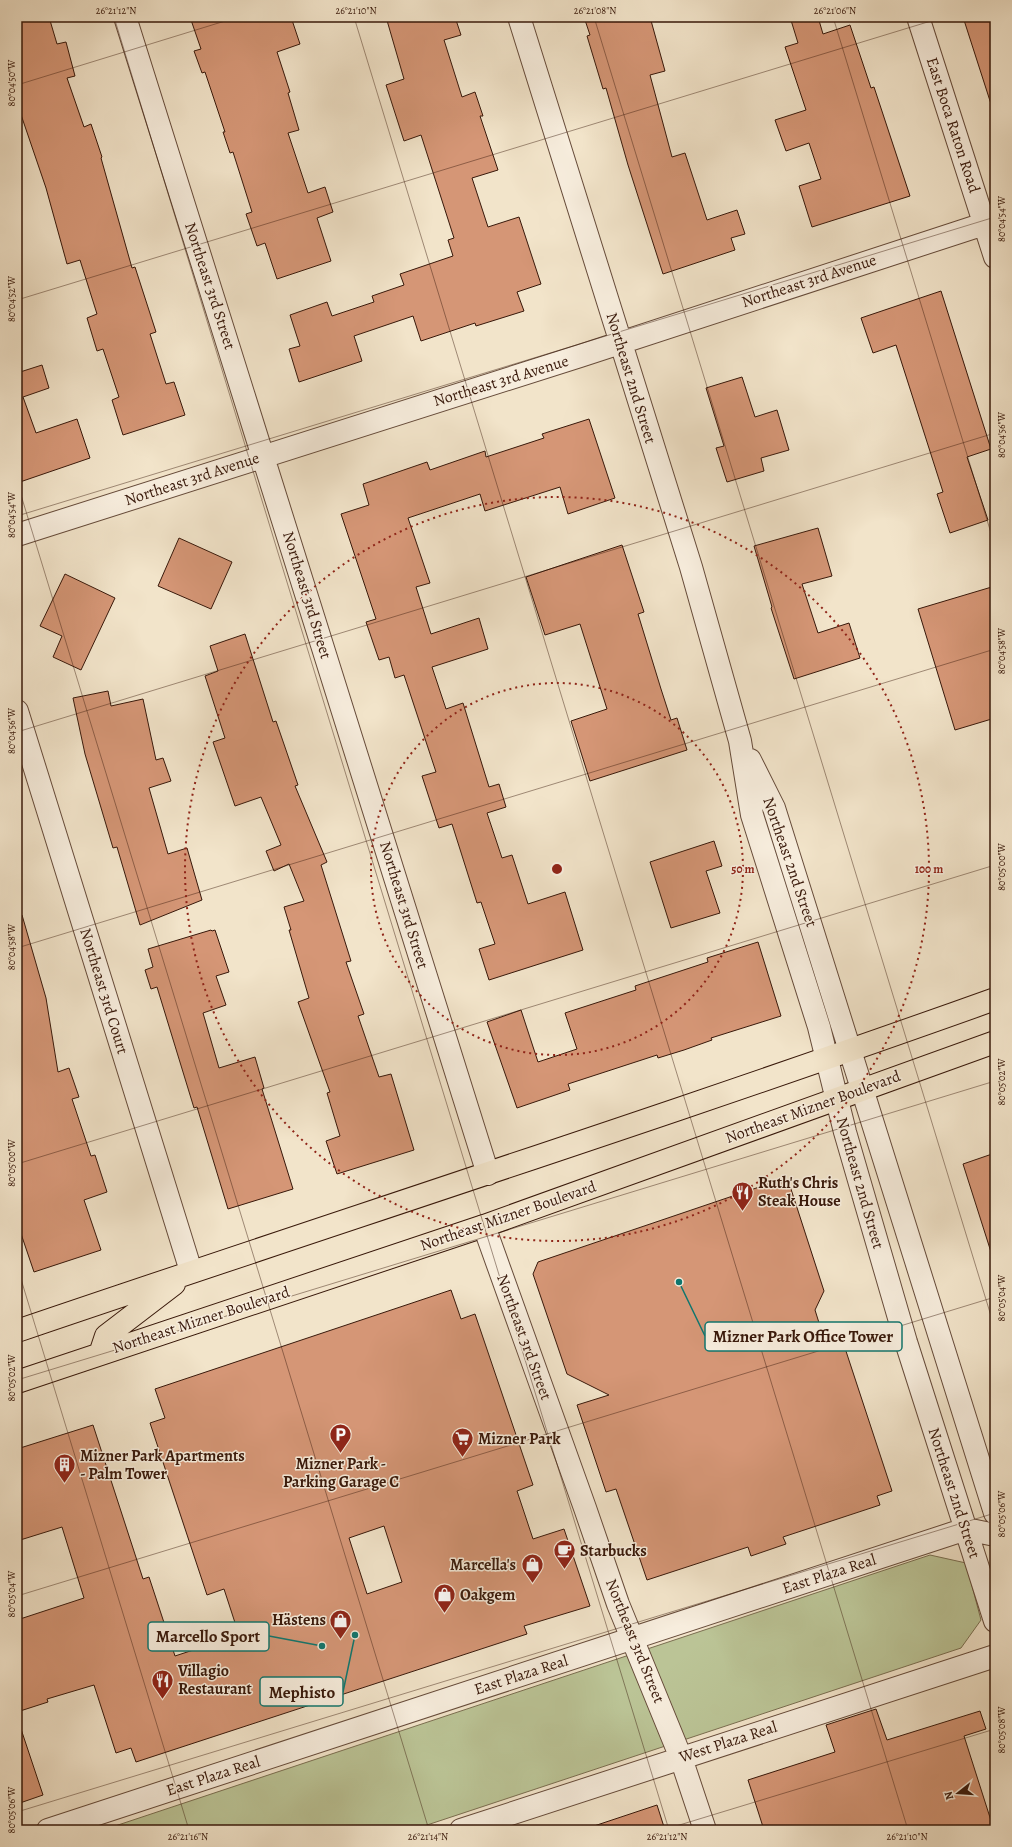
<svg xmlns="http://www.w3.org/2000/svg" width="1012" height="1847" viewBox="0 0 1012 1847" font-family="Alegreya,serif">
	<rect width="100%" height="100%" fill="#f2e4ca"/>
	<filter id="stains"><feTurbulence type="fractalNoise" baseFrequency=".005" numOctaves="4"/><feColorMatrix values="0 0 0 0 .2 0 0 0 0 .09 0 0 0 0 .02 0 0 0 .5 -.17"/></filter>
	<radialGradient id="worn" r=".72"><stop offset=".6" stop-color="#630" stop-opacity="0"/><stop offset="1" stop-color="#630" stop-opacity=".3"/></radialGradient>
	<path fill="#bbc496" stroke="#7a6e50" d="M 930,1555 L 966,1563 L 981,1620 L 961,1648 L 412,1830 L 103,1830 Z"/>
	<path fill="#d59676" stroke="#38180a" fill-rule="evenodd" d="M 17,17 L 49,17 L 57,44 L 66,42 L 75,76 L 67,78 L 84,127 L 91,124 L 102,157 L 101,158 L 132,268 L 135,267 L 156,332 L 150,334 L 166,384 L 174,382 L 185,415 L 123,435 L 112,400 L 119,397 L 103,349 L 97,351 L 87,318 L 97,314 L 80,260 L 67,264 L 46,188 L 17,103 Z
		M 190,17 L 291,17 L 300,44 L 277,52 L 290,92 L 288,93 L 299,130 L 288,133 L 308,193 L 325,187 L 333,212 L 317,218 L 331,261 L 277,279 L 265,243 L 257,246 L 246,214 L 252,212 L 233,152 L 230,153 L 223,132 L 225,132 L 205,72 L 202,73 L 194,51 L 201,49 Z
		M 386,17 L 455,17 L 461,35 L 444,40 L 462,97 L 475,92 L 483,116 L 480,116 L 498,170 L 472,178 L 488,227 L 519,217 L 541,284 L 517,292 L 524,311 L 476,326 L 475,323 L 421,341 L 413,316 L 354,336 L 362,361 L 299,382 L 289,349 L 300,346 L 290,315 L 327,302 L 332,316 L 374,302 L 372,296 L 404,285 L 400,274 L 453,256 L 448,240 L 454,238 L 421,135 L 404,141 L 386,85 L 404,79 Z
		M 584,17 L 650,17 L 665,71 L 650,75 L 672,157 L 685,153 L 707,220 L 737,210 L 745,234 L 731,238 L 735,250 L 663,274 L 628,165 L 606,88 L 603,89 L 587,36 L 590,35 Z
		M 790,17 L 818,17 L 823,34 L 850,25 L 871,88 L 874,87 L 910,196 L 812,227 L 799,186 L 821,179 L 809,143 L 786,151 L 775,120 L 806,110 L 785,47 L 798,43 Z
		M 963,17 L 995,17 L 995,103 L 991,104 Z
		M 941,291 L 991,449 L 967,457 L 988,520 L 950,533 L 937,494 L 943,492 L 896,345 L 873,353 L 861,318 Z
		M 42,365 L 49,388 L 23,397 L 36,433 L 77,419 L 90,458 L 17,483 L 17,373 Z
		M 742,377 L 755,417 L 777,410 L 789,450 L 761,458 L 764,471 L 727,482 L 716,448 L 724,446 L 706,388 Z
		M 589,419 L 615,498 L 568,514 L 560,487 L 485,511 L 480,494 L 408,518 L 430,583 L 416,587 L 431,634 L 479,618 L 488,649 L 432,667 L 446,709 L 463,703 L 489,787 L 499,784 L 506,807 L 487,813 L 502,858 L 512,855 L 528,904 L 565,892 L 583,950 L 489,980 L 479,949 L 495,944 L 481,902 L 477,903 L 452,824 L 439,828 L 422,776 L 436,772 L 404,675 L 395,678 L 389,657 L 379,660 L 366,622 L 376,619 L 341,514 L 369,505 L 363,484 L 427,462 L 430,470 L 485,451 L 486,457 L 544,438 L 542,434 Z
		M 818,528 L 832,576 L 802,584 L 818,633 L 849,623 L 860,658 L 794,679 L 771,608 L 772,607 L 754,546 Z
		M 179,538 L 232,562 L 211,609 L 158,586 Z
		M 622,545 L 644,612 L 638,614 L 661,689 L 671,720 L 677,718 L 687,750 L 590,781 L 571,721 L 607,709 L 580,624 L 545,635 L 526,577 Z
		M 65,574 L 115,598 L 81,670 L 53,657 L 62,636 L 40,626 Z
		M 995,586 L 995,718 L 955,730 L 918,609 Z
		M 245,634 L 273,722 L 276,721 L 298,785 L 295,786 L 327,862 L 321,865 L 351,961 L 346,962 L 364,1014 L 358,1016 L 379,1077 L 391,1074 L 414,1150 L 337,1174 L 326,1141 L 340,1136 L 327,1093 L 330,1092 L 298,1002 L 309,998 L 289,930 L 291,930 L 284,907 L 304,901 L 289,864 L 274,871 L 266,851 L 281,845 L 261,797 L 235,806 L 213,742 L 225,738 L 205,676 L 218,671 L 210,646 Z
		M 108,691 L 111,706 L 143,699 L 156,760 L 163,758 L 171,781 L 149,788 L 168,854 L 187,848 L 202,900 L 140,925 L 117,847 L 113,848 L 85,754 L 73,698 Z
		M 714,841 L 722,866 L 706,871 L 720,913 L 671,928 L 650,862 Z
		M 22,915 L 46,998 L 58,1072 L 69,1068 L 79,1097 L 72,1099 L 91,1156 L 95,1155 L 107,1192 L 84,1200 L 101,1250 L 34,1272 L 17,1222 L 17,916 Z
		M 211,930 L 212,931 L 215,930 L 229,972 L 216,976 L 226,1005 L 203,1013 L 219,1068 L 255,1057 L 264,1088 L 262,1089 L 293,1189 L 228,1209 L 197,1107 L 194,1108 L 157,987 L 151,989 L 145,970 L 153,967 L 148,949 Z
		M 758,942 L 781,1016 L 711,1038 L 712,1040 L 684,1050 L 658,1058 L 657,1055 L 568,1084 L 570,1090 L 517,1108 L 487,1022 L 521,1010 L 538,1062 L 577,1049 L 565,1013 L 636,990 L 635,986 L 708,962 L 707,958 Z
		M 995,1153 L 995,1251 L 991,1252 L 963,1164 Z
		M 777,1181 L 790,1186 L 824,1291 L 815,1310 L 825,1342 L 841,1336 L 892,1491 L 877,1496 L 880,1505 L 783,1537 L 786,1544 L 751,1556 L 748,1547 L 647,1580 L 616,1489 L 606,1492 L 577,1405 L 609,1395 L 567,1374 L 533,1274 L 538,1262 Z
		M 451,1290 L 461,1319 L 475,1314 L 533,1485 L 517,1491 L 533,1539 L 564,1529 L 590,1606 L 524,1626 L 527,1634 L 136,1762 L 131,1748 L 116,1753 L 94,1685 L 47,1699 L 48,1702 L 17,1712 L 17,1620 L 84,1598 L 62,1527 L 17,1541 L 17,1449 L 93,1425 L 143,1579 L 149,1577 L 175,1656 L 239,1635 L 224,1589 L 207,1595 L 150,1423 L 165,1418 L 155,1389 ZM 384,1526 L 402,1582 L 367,1594 L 349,1538 Z
		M 876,1709 L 887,1740 L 980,1711 L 986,1729 L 964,1736 L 994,1830 L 764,1830 L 748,1780 L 835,1752 L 826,1725 Z
		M 21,1729 L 43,1795 L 17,1804 L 17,1730 Z
		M 657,1805 L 665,1830 L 595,1830 L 594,1826 Z"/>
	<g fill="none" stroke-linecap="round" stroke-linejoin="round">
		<defs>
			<path id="minor" d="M 125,17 L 488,1174
				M 519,17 L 691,567 L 740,741 L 752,815 L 819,1027 L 845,1132 L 906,1342 L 995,1621
				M 918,17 L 995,257
				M 17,535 L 580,356 L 984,224
				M 17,711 L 191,1271
				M 750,760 L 774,808 L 995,1513
				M 484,1226 L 585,1508 L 618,1604 L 681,1758 L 705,1830
				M 48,1830 L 966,1529 L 995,1535
				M 461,1830 L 995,1656"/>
			<path id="major" d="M 17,1331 C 343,1220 671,1115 995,999
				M 100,1354 L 106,1336 L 174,1284
				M 17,1382 L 484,1226 L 995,1042"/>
		</defs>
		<use href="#minor" stroke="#664b3a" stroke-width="24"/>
		<use href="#major" stroke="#38180a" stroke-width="24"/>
		<use href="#minor" stroke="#f7eddd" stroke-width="22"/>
		<use href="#major" stroke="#f2e4ca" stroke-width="22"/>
	</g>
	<path fill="none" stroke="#38180a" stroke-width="1" stroke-opacity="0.45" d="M 114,17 L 669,1830M 354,17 L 908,1830M 594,17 L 995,1329M 833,17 L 995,546M 17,85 L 238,17M 17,300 L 944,17M 17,482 L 429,1830M 17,516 L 995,217M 17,732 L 995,433M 17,948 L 995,649M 17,1164 L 995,865M 17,1266 L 189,1830M 17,1380 L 995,1081M 17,1596 L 995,1297M 17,1812 L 995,1513M 663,1830 L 995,1729"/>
	<g fill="none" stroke="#8f2418" stroke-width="2" stroke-dasharray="2 4">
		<circle cx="557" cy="869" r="186"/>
		<circle cx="557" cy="869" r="372"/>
	</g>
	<defs>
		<symbol id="restaurant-pin" viewBox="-11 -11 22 30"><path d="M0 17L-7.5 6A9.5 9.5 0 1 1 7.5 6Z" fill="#8f2418" stroke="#f7eddd"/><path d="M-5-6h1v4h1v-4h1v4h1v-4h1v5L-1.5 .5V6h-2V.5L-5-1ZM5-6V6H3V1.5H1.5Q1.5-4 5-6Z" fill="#fff"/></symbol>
		<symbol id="parking-pin" viewBox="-11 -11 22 30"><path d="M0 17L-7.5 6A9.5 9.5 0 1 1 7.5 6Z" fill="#8f2418" stroke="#f7eddd"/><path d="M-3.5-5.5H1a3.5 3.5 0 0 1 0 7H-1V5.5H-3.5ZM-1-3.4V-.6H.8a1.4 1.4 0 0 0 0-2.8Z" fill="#fff"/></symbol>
		<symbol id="supermarket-pin" viewBox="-11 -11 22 30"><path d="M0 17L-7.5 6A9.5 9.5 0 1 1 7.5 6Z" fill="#8f2418" stroke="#f7eddd"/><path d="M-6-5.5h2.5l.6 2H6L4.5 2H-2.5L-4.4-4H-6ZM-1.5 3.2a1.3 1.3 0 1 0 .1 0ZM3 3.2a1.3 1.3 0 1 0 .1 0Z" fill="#fff"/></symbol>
		<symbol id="building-pin" viewBox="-11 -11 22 30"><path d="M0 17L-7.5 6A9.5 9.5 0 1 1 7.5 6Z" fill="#8f2418" stroke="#f7eddd"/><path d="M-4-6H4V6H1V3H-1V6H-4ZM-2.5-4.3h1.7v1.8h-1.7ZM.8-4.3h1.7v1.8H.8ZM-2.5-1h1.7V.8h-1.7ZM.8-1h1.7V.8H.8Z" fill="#fff"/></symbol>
		<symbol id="cafe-pin" viewBox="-11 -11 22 30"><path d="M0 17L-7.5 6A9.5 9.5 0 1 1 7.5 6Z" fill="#8f2418" stroke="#f7eddd"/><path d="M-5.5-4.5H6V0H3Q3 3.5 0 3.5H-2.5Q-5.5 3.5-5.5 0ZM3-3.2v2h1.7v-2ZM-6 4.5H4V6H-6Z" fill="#fff"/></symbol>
		<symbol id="shop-pin" viewBox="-11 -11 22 30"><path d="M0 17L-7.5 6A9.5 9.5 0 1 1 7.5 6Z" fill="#8f2418" stroke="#f7eddd"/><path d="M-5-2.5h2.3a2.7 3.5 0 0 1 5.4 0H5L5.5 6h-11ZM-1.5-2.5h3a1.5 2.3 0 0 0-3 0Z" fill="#fff"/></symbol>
	</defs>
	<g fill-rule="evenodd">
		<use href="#restaurant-pin" x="730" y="1180" width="25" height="34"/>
		<use href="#parking-pin" x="328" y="1422" width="25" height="34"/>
		<use href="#supermarket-pin" x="450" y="1426" width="25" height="34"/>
		<use href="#building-pin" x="52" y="1452" width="25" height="34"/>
		<use href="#cafe-pin" x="552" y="1538" width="25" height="34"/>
		<use href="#shop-pin" x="520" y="1552" width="25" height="34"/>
		<use href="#shop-pin" x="432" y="1582" width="25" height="34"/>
		<use href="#shop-pin" x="328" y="1608" width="25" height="34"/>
		<use href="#restaurant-pin" x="150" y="1668" width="25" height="34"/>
	</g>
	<g text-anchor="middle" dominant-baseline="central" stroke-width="3" stroke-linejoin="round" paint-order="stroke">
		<g font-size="16" fill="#38180a" stroke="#f7eddd">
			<text transform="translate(953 125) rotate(72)">East Boca Raton Road</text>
			<text transform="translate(809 281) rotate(-18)">Northeast 3rd Avenue</text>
			<text transform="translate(210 286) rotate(72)">Northeast 3rd Street</text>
			<text transform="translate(631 378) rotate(73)">Northeast 2nd Street</text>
			<text transform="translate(501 381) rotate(-17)">Northeast 3rd Avenue</text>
			<text transform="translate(192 479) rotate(-18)">Northeast 3rd Avenue</text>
			<text transform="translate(307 595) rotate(73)">Northeast 3rd Street</text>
			<text transform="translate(790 862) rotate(71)">Northeast 2nd Street</text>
			<text transform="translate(404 905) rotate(73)">Northeast 3rd Street</text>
			<text transform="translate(104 991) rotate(73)">Northeast 3rd Court</text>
			<text transform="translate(813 1107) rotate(-20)">Northeast Mizner Boulevard</text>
			<text transform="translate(860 1183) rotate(74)">Northeast 2nd Street</text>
			<text transform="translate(508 1216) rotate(-19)">Northeast Mizner Boulevard</text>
			<text transform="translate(201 1320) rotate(-18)">Northeast Mizner Boulevard</text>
			<text transform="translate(524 1337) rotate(70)">Northeast 3rd Street</text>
			<text transform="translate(954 1493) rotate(72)">Northeast 2nd Street</text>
			<text transform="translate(829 1574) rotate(-18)">East Plaza Real</text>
			<text transform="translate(635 1641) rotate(68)">Northeast 3rd Street</text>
			<text transform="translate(521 1675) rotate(-18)">East Plaza Real</text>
			<text transform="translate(728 1742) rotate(-18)">West Plaza Real</text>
			<text transform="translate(213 1776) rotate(-18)">East Plaza Real</text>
		</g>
		<g font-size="16" font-weight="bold" fill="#38180a" stroke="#f7eddd" text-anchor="start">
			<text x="758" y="1183">Ruth's Chris<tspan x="758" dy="18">Steak House</tspan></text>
			<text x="478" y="1439">Mizner Park</text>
			<text x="80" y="1456">Mizner Park Apartments<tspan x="80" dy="18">- Palm Tower</tspan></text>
			<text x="341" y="1464" text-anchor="middle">Mizner Park -<tspan x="341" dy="18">Parking Garage C</tspan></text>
			<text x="580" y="1551">Starbucks</text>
			<text x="516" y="1565" text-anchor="end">Marcella's</text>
			<text x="460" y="1595">Oakgem</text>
			<text x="326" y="1620" text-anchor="end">Hästens</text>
			<text x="178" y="1671">Villagio<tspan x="178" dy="18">Restaurant</tspan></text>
		</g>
	</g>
	<circle cx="557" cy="869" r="6" fill="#8f2418" stroke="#f7eddd" stroke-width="2"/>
	<g font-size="12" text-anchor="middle" font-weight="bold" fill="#8f2418" stroke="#f7eddd" stroke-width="3" stroke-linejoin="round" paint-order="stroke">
		<text x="743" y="873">50 m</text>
		<text x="929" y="873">100 m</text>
	</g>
	<path fill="none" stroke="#0f766e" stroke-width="1.5" d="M679 1282L705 1336M322 1646L269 1636M355 1635L343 1692"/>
	<g fill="#0f766e" stroke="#f7eddd" stroke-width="1.5">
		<circle cx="679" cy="1282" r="4"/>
		<circle cx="322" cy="1646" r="4"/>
		<circle cx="355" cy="1635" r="4"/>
	</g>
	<g fill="#f7eddd" stroke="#0f766e" stroke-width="1.5">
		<rect x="705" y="1322" width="197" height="29" rx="4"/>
		<rect x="148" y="1622" width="121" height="29" rx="4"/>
		<rect x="260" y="1677" width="83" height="29" rx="4"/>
	</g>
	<g font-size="17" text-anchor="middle" font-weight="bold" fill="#38180a">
		<text x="803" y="1342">Mizner Park Office Tower</text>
		<text x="208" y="1642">Marcello Sport</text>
		<text x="302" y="1698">Mephisto</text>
	</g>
	<rect width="1012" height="1847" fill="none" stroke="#f2e4ca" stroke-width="44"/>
	<g transform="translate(958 1793) rotate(253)" stroke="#f7eddd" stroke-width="3" paint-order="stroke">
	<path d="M0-3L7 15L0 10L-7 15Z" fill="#38180a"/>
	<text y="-6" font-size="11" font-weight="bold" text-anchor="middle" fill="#38180a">N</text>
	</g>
	<rect x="22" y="22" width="968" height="1803" fill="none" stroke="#38180a" stroke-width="1.5"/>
	<g font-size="10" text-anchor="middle" fill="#38180a">
		<text x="116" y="14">26°21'12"N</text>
		<text x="356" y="14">26°21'10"N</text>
		<text x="595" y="14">26°21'08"N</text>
		<text x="835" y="14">26°21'06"N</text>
		<text transform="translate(11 83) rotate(-90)" y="4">80°04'50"W</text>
		<text transform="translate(1001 219) rotate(-90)" y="4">80°04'54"W</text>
		<text transform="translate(11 299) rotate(-90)" y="4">80°04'52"W</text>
		<text transform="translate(1001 435) rotate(-90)" y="4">80°04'56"W</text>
		<text transform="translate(11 515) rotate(-90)" y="4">80°04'54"W</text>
		<text transform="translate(1001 651) rotate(-90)" y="4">80°04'58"W</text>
		<text transform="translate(11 731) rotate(-90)" y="4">80°04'56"W</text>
		<text transform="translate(1001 867) rotate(-90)" y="4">80°05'00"W</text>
		<text transform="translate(11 947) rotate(-90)" y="4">80°04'58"W</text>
		<text transform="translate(1001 1082) rotate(-90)" y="4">80°05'02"W</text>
		<text transform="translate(11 1163) rotate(-90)" y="4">80°05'00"W</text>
		<text transform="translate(1001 1298) rotate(-90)" y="4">80°05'04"W</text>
		<text transform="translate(11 1378) rotate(-90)" y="4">80°05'02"W</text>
		<text transform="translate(1001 1514) rotate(-90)" y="4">80°05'06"W</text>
		<text transform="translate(11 1594) rotate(-90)" y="4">80°05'04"W</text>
		<text transform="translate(1001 1730) rotate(-90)" y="4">80°05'08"W</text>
		<text transform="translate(11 1810) rotate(-90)" y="4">80°05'06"W</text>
		<text x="188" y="1840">26°21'16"N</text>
		<text x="428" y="1840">26°21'14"N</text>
		<text x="667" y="1840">26°21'12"N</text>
		<text x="907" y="1840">26°21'10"N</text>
	</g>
	<rect width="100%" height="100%" filter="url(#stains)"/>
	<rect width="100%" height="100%" fill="url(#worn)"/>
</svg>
